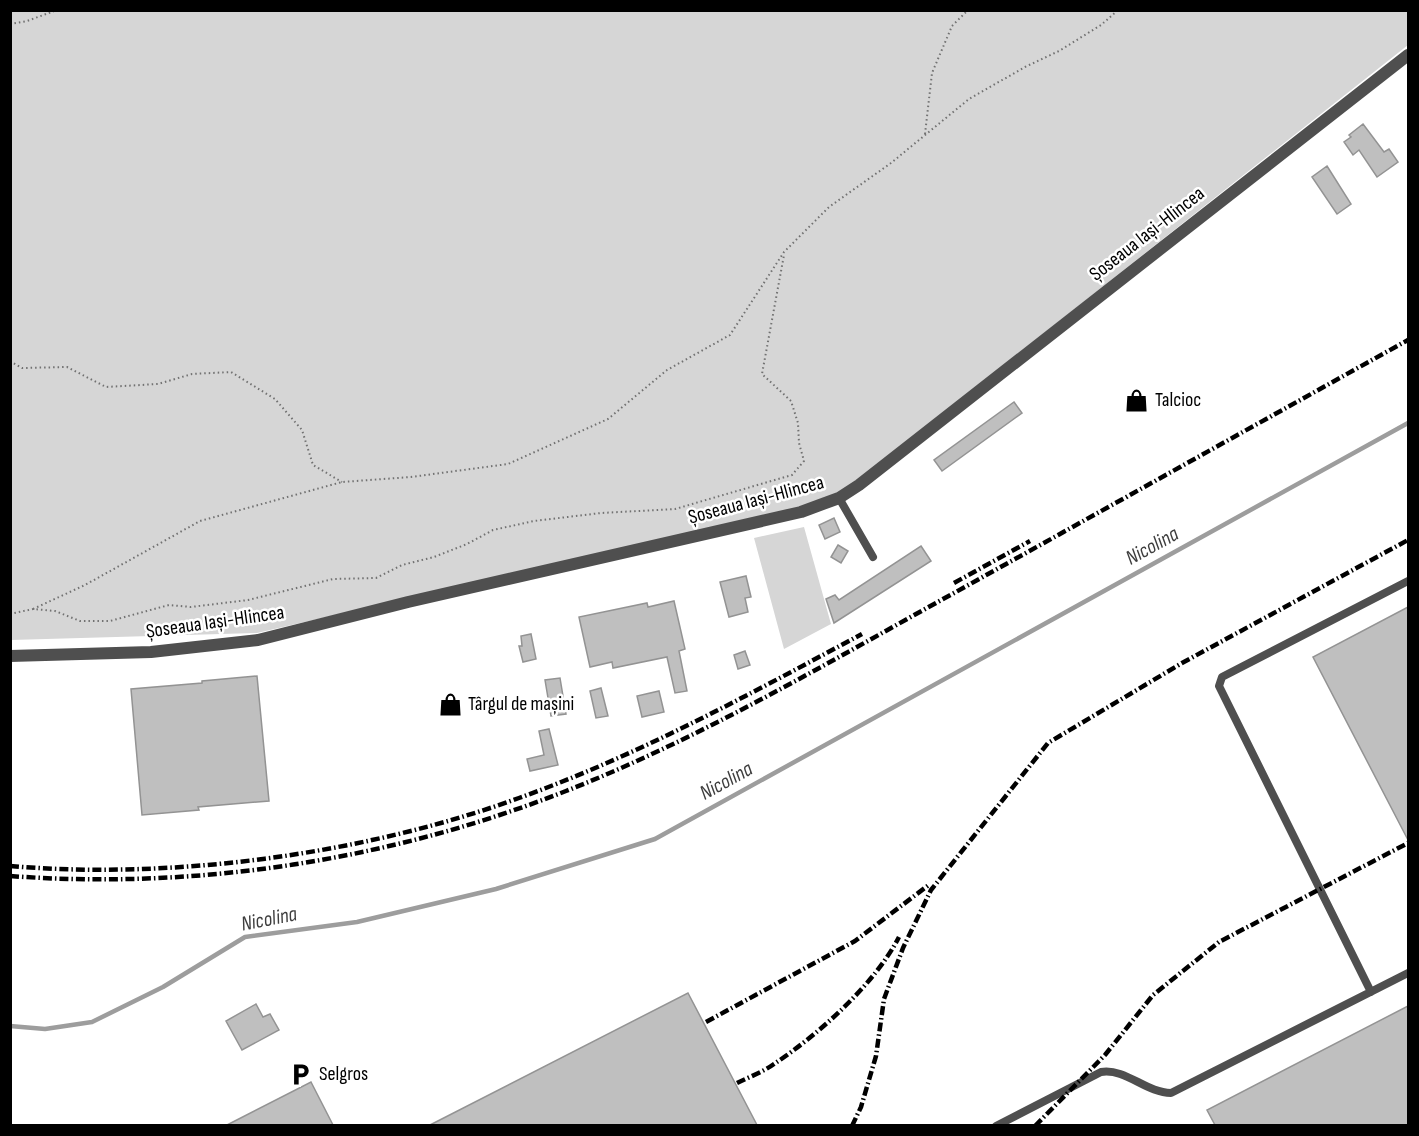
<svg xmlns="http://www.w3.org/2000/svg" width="1419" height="1136" viewBox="0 0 1419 1136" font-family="'Sofia Sans Condensed',sans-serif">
	<rect width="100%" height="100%" fill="#fff"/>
	<path fill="#d6d6d6" d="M 1408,10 L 1408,45 L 833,500 L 257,633 L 11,640 L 10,11 Z
		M 804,527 L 831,624 L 784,649 L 754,538 Z"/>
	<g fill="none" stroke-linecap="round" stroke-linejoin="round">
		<path stroke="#9d9d9d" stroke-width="4.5" d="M 10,1026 L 45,1029 L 92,1022 L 163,987 L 245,937 L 357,922 L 496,889 L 655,839 L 1408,423"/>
	</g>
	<path fill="#bfbfbf" stroke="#939393" stroke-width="1.5" d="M 1363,124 L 1384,152 L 1389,149 L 1398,162 L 1377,177 L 1359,150 L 1353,155 L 1344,142 L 1351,137 L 1349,135 Z
		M 1327,166 L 1351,204 L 1337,214 L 1312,177 Z
		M 1014,402 L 1022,413 L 942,471 L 934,460 Z
		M 834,518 L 840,532 L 825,539 L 819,525 Z
		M 838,545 L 848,551 L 841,563 L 831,557 Z
		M 921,546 L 931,561 L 834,623 L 826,599 L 835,595 L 839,600 Z
		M 746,576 L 751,597 L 745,598 L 748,612 L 729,617 L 720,582 Z
		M 674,601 L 685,649 L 679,651 L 687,691 L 675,693 L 667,657 L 613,668 L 612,662 L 590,667 L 579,617 L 647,603 L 648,607 Z
		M 1408,607 L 1408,840 L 1313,657 Z
		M 531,634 L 536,659 L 523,662 L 519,646 L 522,646 L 521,636 Z
		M 745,651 L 750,665 L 738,669 L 734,655 Z
		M 257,676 L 269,801 L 198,807 L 199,810 L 142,815 L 131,689 L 202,683 L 202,681 Z
		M 560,678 L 566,714 L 551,716 L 545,680 Z
		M 601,688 L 608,716 L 596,718 L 590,691 Z
		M 659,691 L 664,712 L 642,717 L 637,696 Z
		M 549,729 L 558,765 L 530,771 L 527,759 L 544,755 L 539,731 Z
		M 688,993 L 757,1125 L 430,1125 Z
		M 256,1004 L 263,1017 L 270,1014 L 279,1030 L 242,1050 L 226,1021 Z
		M 1408,1006 L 1408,1125 L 1215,1125 L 1207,1110 Z
		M 311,1082 L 333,1125 L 227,1125 Z"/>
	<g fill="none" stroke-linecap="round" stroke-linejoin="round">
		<path stroke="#717171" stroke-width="2" stroke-dasharray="1.5 3" stroke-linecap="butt" d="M 10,24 L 27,21 L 57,10
			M 925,134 L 932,73 L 952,26 L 968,10
			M 10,361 L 22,368 L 67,367 L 106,387 L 158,384 L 192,374 L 231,372 L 275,399 L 302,430 L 313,465 L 342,482
			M 33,609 L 85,585 L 200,521 L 342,482 L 411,477 L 508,464 L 608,419 L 667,370 L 730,335 L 784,252 L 829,207 L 891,163 L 969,99 L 1025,67 L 1059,51 L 1101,25 L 1118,10
			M 10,614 L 33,609 L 55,611 L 80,621 L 110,621 L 169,605 L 191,607 L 248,600 L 333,579 L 376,578 L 402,565 L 434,557 L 467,544 L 493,530 L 534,521 L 601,513 L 675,509 L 792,475 L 804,461 L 799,443 L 798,423 L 791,401 L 762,374 L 784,255"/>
		<path stroke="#4f4f4f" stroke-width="8" d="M 839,498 L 873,557
			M 1371,992 L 1219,686 L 1222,677 L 1408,581
			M 996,1126 L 1101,1072 C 1126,1068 1146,1093 1171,1093 L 1408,973"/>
		<path stroke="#4f4f4f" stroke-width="12" d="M 10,656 L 151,652 L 258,640 L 408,602 L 801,512 L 839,498 L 859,485 L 1408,55"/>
		<path stroke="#000" stroke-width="4.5" stroke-dasharray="9 3 1.5 3" stroke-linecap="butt" d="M 954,583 L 1030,541
			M 10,866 C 174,880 365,854 519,798 C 639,755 750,694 862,634
			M 10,876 C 198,890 391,860 566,791 C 701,738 827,663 954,593 C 1105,509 1257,424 1408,340
			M 706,1022 L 855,941 L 930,884
			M 737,1083 C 749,1077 763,1072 774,1064 C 818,1035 875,984 899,937
			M 852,1126 L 861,1107 L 876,1056 L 884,999 L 903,948 L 931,890 L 1048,743 L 1182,663 L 1408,540
			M 1035,1126 L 1105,1055 L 1153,995 L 1219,942 L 1408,843"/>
	</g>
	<defs>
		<symbol id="shop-bare" viewBox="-9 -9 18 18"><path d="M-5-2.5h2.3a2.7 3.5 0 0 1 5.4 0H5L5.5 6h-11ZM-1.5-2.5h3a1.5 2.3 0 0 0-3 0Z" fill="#000" stroke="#fff" stroke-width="2.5" paint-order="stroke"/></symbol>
		<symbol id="parking-bare" viewBox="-9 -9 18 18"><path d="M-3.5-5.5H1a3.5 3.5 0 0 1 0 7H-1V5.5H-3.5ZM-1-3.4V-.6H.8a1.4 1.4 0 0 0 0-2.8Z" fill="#000" stroke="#fff" stroke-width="2.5" paint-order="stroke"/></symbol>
	</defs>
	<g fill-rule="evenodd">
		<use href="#shop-bare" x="1120" y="384" width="33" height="33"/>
		<use href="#shop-bare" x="434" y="688" width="33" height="33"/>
		<use href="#parking-bare" x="284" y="1058" width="33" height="33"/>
	</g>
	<g text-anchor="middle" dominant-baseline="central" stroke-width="5" stroke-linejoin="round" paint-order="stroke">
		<g font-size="20" fill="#000" stroke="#fff">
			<text transform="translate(1147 234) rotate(-38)">Șoseaua Iași-Hlincea</text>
			<text transform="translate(756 500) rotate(-15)">Șoseaua Iași-Hlincea</text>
			<text transform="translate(215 622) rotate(-8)">Șoseaua Iași-Hlincea</text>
		</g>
		<g font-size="20" fill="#000" stroke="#fff" text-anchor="start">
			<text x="1155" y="400">Talcioc</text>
			<text x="468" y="704">Târgul de mașini</text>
			<text x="319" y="1074">Selgros</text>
		</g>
		<g font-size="21" font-style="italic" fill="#3e3e3e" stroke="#fff">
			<text transform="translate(1152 546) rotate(-29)">Nicolina</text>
			<text transform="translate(726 781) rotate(-29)">Nicolina</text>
			<text transform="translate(269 919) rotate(-11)">Nicolina</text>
		</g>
	</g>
	<rect width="1419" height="1136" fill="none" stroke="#000000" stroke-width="24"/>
</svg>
